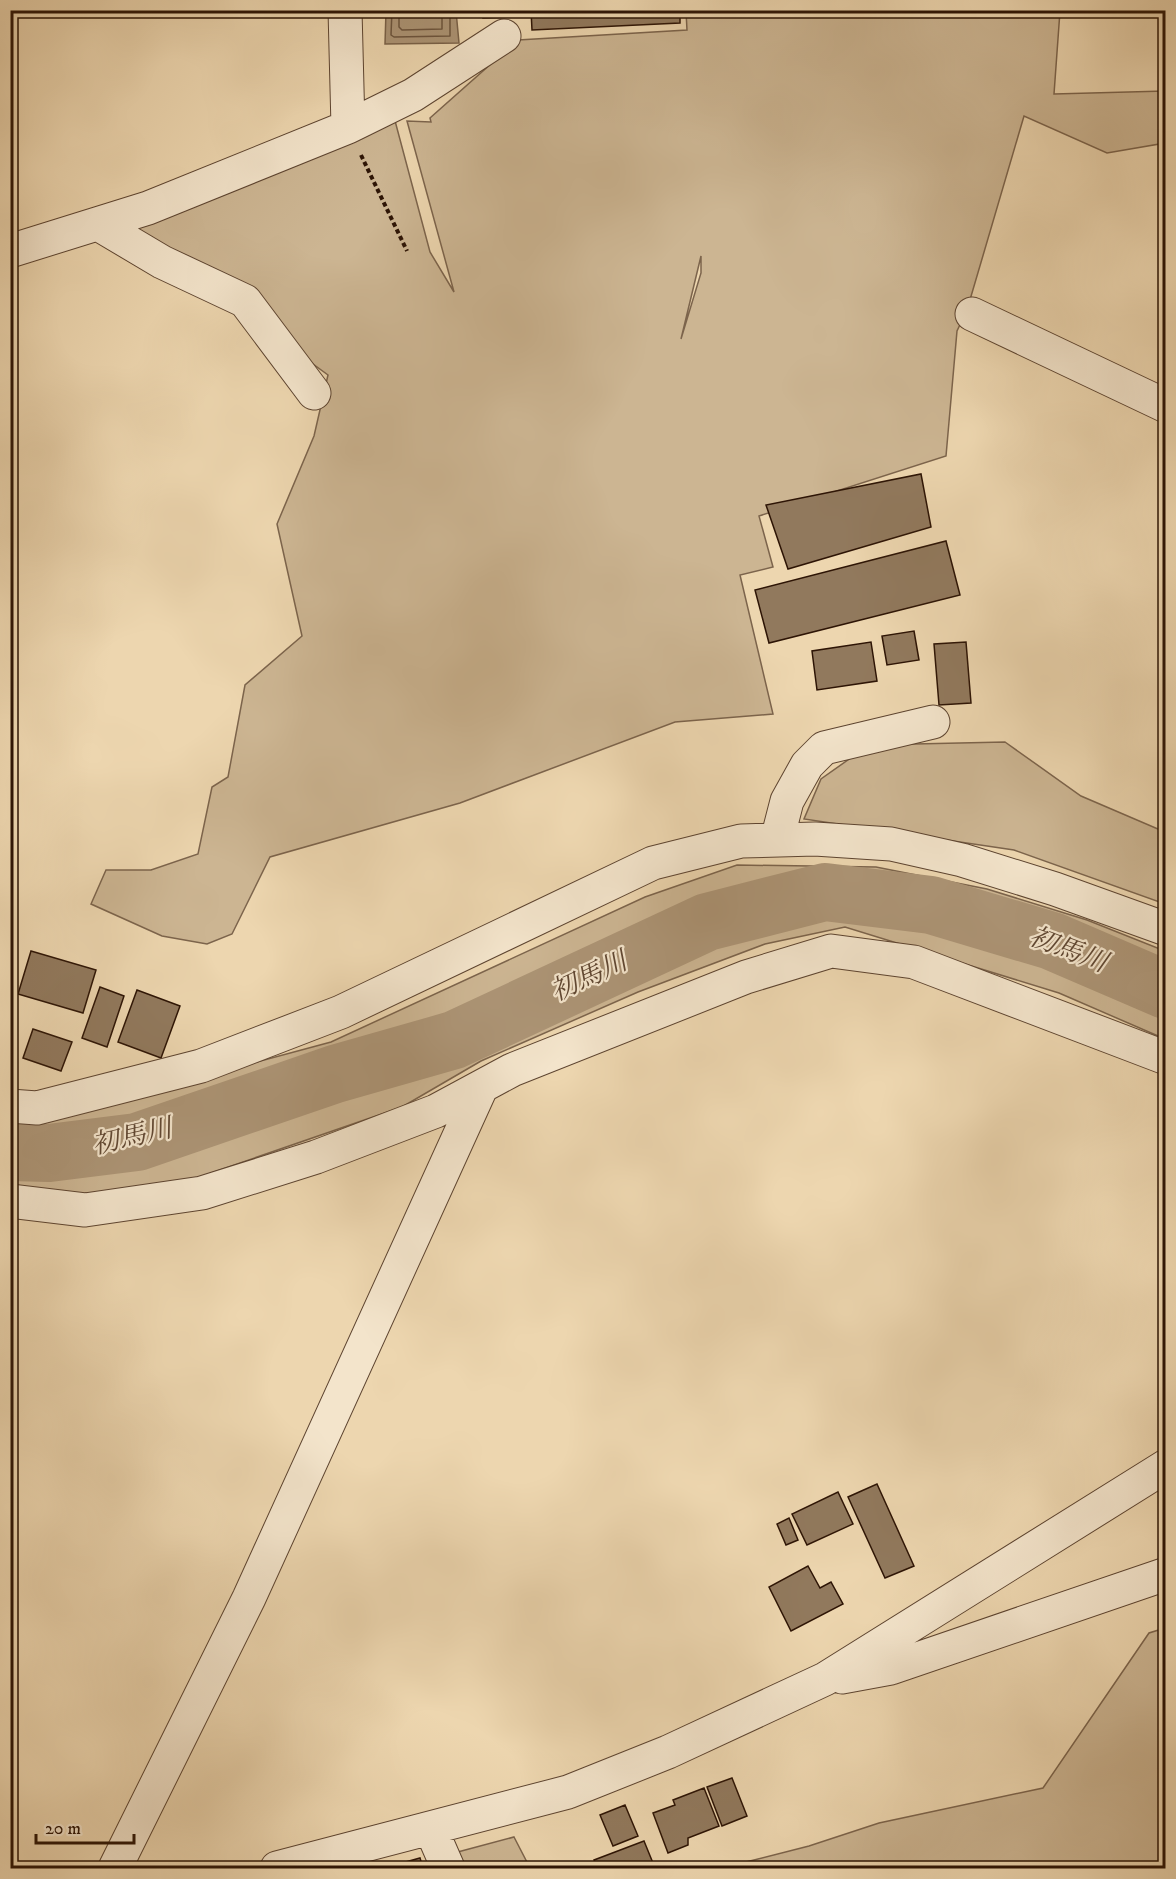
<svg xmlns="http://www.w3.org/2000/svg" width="1176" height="1879" viewBox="0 0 1176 1879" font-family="'IM FELL DW Pica','Noto Serif JP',serif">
	<rect width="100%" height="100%" fill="#edd6af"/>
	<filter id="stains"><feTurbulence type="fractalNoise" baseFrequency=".00333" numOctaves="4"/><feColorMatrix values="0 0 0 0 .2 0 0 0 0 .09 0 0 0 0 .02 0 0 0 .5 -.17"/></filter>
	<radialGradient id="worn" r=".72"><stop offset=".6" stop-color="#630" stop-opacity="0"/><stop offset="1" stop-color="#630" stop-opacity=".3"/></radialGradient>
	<path fill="#ccb592" stroke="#7c644c" stroke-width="1.5" fill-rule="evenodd" d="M 686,11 L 1060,11 L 1054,94 L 1165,91 L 1165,143 L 1107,153 L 1024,116 L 967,310 L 957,331 L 946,456 L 759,516 L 773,567 L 740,575 L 773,714 L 675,722 L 460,803 L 270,857 L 232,934 L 207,944 L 162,936 L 91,904 L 106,870 L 151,870 L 198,854 L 212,787 L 228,777 L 245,685 L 302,636 L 277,524 L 314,436 L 328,375 L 239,310 L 113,226 L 394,117 L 430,252 L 454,292 L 407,121 L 431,122 L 430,118 L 518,40 L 687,30 ZM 701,256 L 701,273 L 681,339 Z
		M 1005,742 L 1081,796 L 1165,832 L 1165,904 L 1014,850 L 804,819 L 821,779 L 869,745 Z
		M 737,865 L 876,867 L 987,889 L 1087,920 L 1165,951 L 1165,1039 L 1059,993 L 845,927 L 765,944 L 638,992 L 481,1061 L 402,1107 L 182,1183 L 105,1200 L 11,1191 L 10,1111 L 127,1097 L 331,1042 L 645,897 Z
		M 1165,1628 L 1165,1868 L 736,1868 L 738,1864 L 809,1846 L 879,1823 L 1043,1788 L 1149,1633 Z
		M 514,1837 L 530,1868 L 464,1868 L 454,1853 Z"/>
	<path fill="#ac9475" stroke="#796148" stroke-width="1.5" d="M 386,11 L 456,11 L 459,43 L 385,44 Z"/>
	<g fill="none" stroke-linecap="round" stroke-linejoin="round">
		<path stroke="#6c543d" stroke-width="1.5" d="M 392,10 L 391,35 L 394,37 L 450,36 L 450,10
			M 399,10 L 399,27 L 402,30 L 442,29 L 442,10"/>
		<path stroke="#ac9475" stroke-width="58" d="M 10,1152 L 49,1153 L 137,1142 L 335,1074 L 454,1040 L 707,922 L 825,892 L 931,905 L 1052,941 L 1166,990"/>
	</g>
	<path fill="#91795d" stroke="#2d1405" stroke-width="1.5" d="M 483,10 L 518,10 L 518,17 L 483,18 Z
		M 531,10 L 680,10 L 680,23 L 532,30 Z
		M 921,474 L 931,527 L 788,569 L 766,505 Z
		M 946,541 L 960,595 L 769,643 L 755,590 Z
		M 914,631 L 919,660 L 887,665 L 882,636 Z
		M 871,642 L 877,681 L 817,690 L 812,651 Z
		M 966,642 L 971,703 L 939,705 L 934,644 Z
		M 31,951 L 96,970 L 83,1013 L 18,994 Z
		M 100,987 L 124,996 L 107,1047 L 82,1038 Z
		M 137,990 L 180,1006 L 161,1058 L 118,1042 Z
		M 33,1029 L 72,1042 L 61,1071 L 23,1058 Z
		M 877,1484 L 914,1566 L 885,1578 L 848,1497 Z
		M 838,1492 L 853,1524 L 807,1545 L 792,1514 Z
		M 789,1518 L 798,1540 L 786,1545 L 777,1524 Z
		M 808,1566 L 820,1588 L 831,1582 L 843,1604 L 791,1631 L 769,1587 Z
		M 732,1778 L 747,1816 L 722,1826 L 707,1787 Z
		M 704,1788 L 719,1826 L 688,1838 L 688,1845 L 668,1853 L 653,1813 L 675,1805 L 673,1800 Z
		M 625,1805 L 638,1836 L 613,1846 L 600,1815 Z
		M 644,1841 L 655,1868 L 597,1868 L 594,1860 Z
		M 420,1858 L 423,1868 L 384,1868 Z"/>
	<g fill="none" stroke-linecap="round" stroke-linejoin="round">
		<defs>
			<path id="minor" d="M 348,127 L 413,95 L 504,36
				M 98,224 L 162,262 L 245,301 L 314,393
				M 10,251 L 148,208 L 348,127 L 345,10
				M 972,314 L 1166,406
				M 777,840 L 787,801 L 807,765 L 824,748 L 933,722
				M 10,1106 L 37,1108 L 201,1066 L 341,1012 L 653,863 L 741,841 L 815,839 L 891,844 L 962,860 L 1055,889 L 1166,929
				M 10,1201 L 85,1210 L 202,1193 L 316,1157 L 436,1111 L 512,1070 L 746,977 L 831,951 L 914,962 L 1166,1058
				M 842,1677 L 891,1668 L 1166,1574
				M 431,1829 L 448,1868
				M 115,1868 L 249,1598 L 481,1088
				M 277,1868 L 568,1792 L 668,1752 L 825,1679 L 1166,1466"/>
		</defs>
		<use href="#minor" stroke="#5d4430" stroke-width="35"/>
		<path stroke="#2d1405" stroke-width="4" stroke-dasharray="4.5 3" stroke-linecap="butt" d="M 361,155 L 407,251"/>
		<use href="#minor" stroke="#f3e4cb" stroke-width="33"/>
	</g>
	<g text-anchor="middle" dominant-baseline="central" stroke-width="4.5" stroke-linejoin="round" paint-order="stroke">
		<g font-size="27" font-style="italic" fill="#604732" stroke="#f3e4cb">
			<text transform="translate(1068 950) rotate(21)">初馬川</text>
			<text transform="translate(589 977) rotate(-25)">初馬川</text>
			<text transform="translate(132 1137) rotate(-13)">初馬川</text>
		</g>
	</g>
	<rect width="1176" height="1879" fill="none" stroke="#edd6af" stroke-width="36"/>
	<rect x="12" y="12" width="1152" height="1855" fill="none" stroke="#2d1405" stroke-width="3"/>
	<rect x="18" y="18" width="1140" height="1843" fill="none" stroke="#2d1405" stroke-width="1.5"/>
	<path d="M36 1834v9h98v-9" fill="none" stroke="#2d1405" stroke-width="3"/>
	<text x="45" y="1834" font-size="18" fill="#2d1405" stroke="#f3e4cb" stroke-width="4.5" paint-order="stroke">20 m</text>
	<rect width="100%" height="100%" filter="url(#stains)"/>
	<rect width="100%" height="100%" fill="url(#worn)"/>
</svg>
